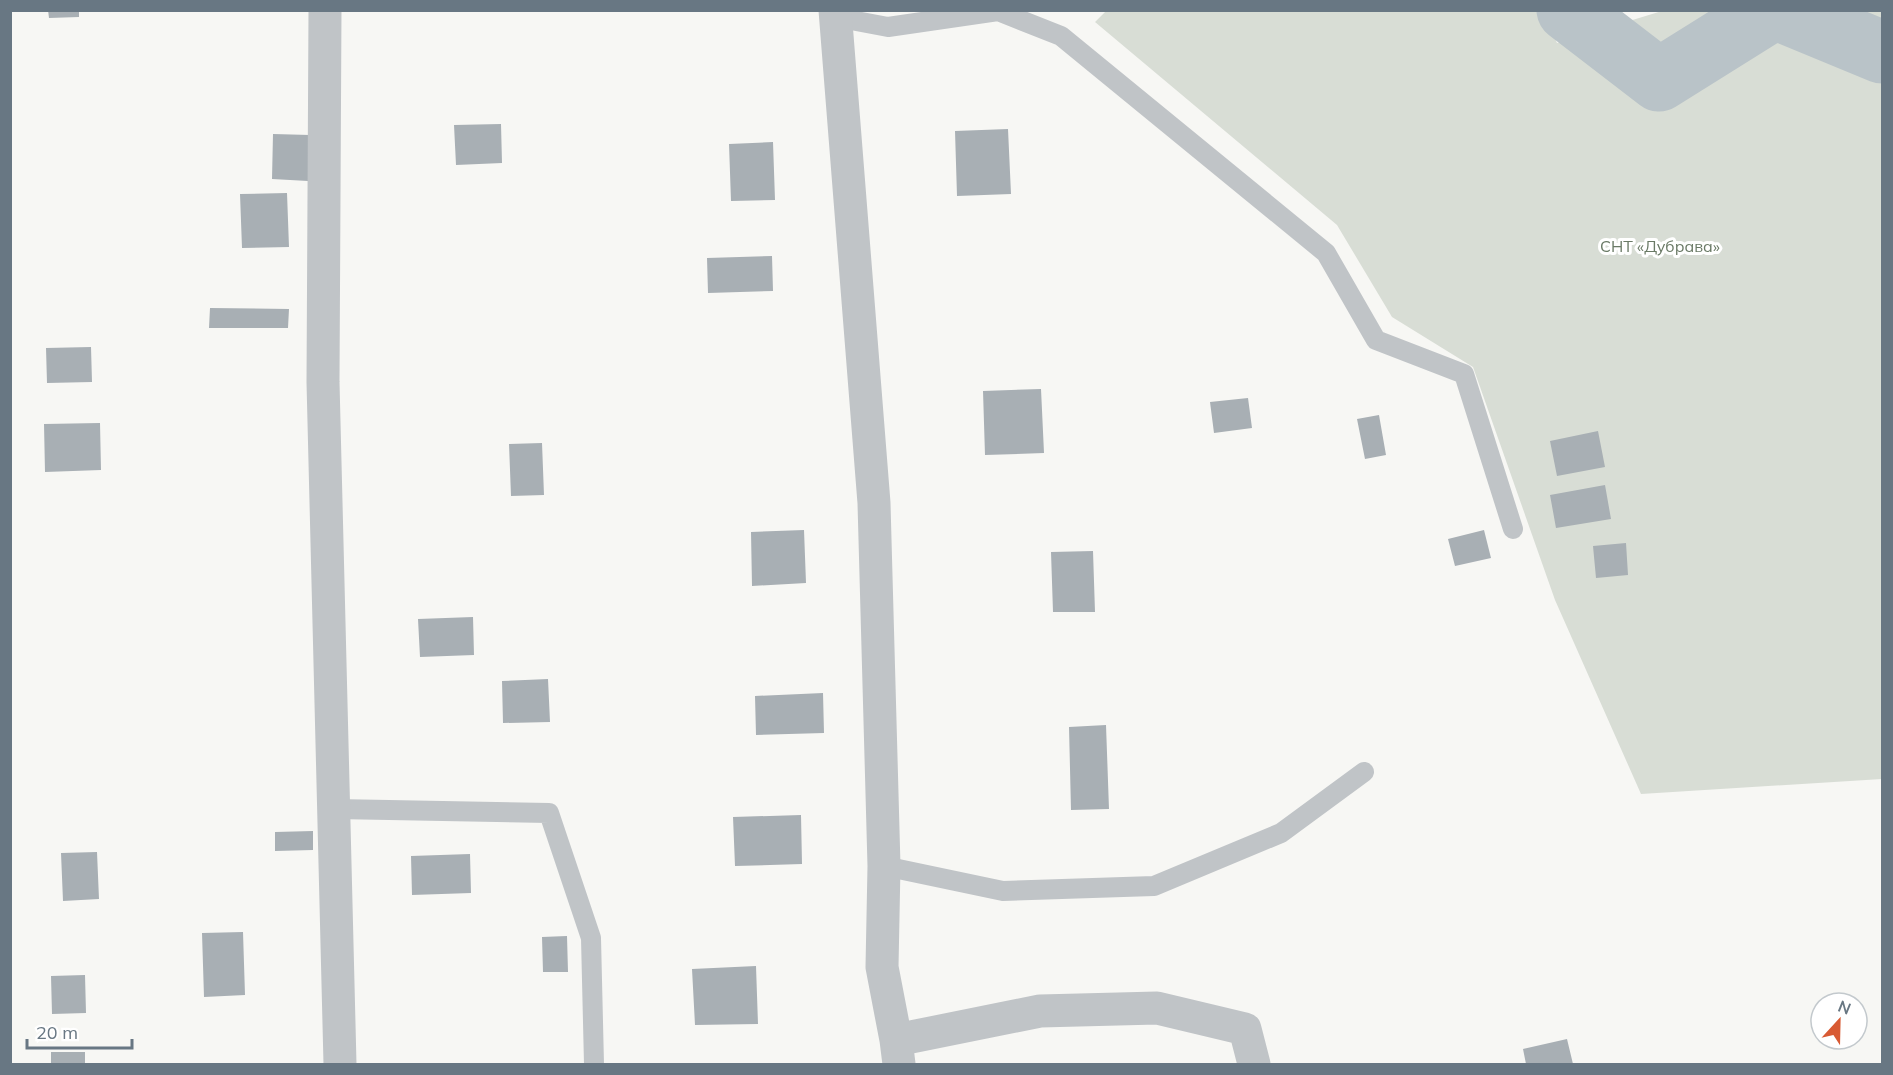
<svg xmlns="http://www.w3.org/2000/svg" width="1893" height="1075" viewBox="0 0 1893 1075" font-family="Mulish,sans-serif">
	<rect width="100%" height="100%" fill="#f7f7f4"/>
	<path fill="#d8ddd5" d="M 1107,10 L 1543,10 L 1557,43 L 1662,11 L 1882,11 L 1882,779 L 1641,794 L 1555,600 L 1473,367 L 1392,317 L 1337,225 L 1095,22 Z"/>
	<g fill="none" stroke-linecap="round" stroke-linejoin="round">
		<path stroke="#b9c3c8" stroke-width="63" d="M 1568,10 L 1659,80 L 1771,10
			M 1780,10 L 1882,52"/>
	</g>
	<path fill="#a8afb4" d="M 48,10 L 79,10 L 79,17 L 49,18 Z
		M 501,124 L 502,163 L 456,165 L 454,125 Z
		M 1008,129 L 1011,194 L 957,196 L 955,131 Z
		M 273,134 L 310,135 L 308,181 L 272,179 Z
		M 773,142 L 775,200 L 731,201 L 729,144 Z
		M 287,193 L 289,247 L 242,248 L 240,194 Z
		M 772,256 L 773,291 L 708,293 L 707,258 Z
		M 210,308 L 289,309 L 288,328 L 209,328 Z
		M 91,347 L 92,382 L 47,383 L 46,348 Z
		M 1041,389 L 1044,453 L 985,455 L 983,391 Z
		M 1248,398 L 1252,428 L 1214,433 L 1210,402 Z
		M 1379,415 L 1386,455 L 1365,459 L 1357,419 Z
		M 100,423 L 101,470 L 45,472 L 44,424 Z
		M 1598,431 L 1605,467 L 1557,476 L 1550,441 Z
		M 542,443 L 544,495 L 511,496 L 509,444 Z
		M 1605,485 L 1611,519 L 1556,528 L 1550,495 Z
		M 804,530 L 806,583 L 752,586 L 751,532 Z
		M 1484,530 L 1491,558 L 1455,566 L 1448,539 Z
		M 1626,543 L 1628,575 L 1596,578 L 1593,546 Z
		M 1093,551 L 1095,612 L 1053,612 L 1051,552 Z
		M 473,617 L 474,655 L 420,657 L 418,619 Z
		M 548,679 L 550,722 L 503,723 L 502,681 Z
		M 823,693 L 824,733 L 756,735 L 755,696 Z
		M 1106,725 L 1109,809 L 1071,810 L 1069,727 Z
		M 801,815 L 802,864 L 735,866 L 733,817 Z
		M 313,831 L 313,850 L 275,851 L 275,832 Z
		M 97,852 L 99,899 L 63,901 L 61,853 Z
		M 470,854 L 471,893 L 412,895 L 411,856 Z
		M 243,932 L 245,995 L 204,997 L 202,933 Z
		M 567,936 L 568,972 L 543,972 L 542,937 Z
		M 756,966 L 758,1024 L 695,1025 L 692,969 Z
		M 85,975 L 86,1013 L 52,1014 L 51,976 Z
		M 1567,1039 L 1573,1064 L 1526,1064 L 1523,1049 Z
		M 51,1052 L 85,1052 L 85,1064 L 51,1064 Z"/>
	<g fill="none" stroke-linecap="round" stroke-linejoin="round">
		<path stroke="#c0c4c7" stroke-width="20" d="M 835,17 L 888,27 L 998,11 L 1061,36 L 1326,253 L 1376,340 L 1464,374 L 1513,529
			M 335,809 L 549,813 L 591,938 L 594,1064
			M 884,866 L 1003,891 L 1154,886 L 1281,833 L 1364,772"/>
		<path stroke="#c0c4c7" stroke-width="33" d="M 325,10 L 323,382 L 340,1064
			M 835,10 L 874,503 L 884,866 L 882,967 L 896,1040 L 899,1064
			M 896,1040 L 1040,1011 L 1157,1008 L 1245,1029 L 1254,1064"/>
	</g>
	<g text-anchor="middle" dominant-baseline="central" stroke-width="6" stroke-linejoin="round" paint-order="stroke">
		<g font-size="16" fill="#6a7a66" stroke="#fff">
			<text x="1660" y="246">СНТ «Дубрава»</text>
		</g>
	</g>
	<rect width="1893" height="1075" fill="none" stroke="#687783" stroke-width="24"/>
	<g transform="translate(1839 1021) rotate(22)"><circle r="28" fill="#ffffff" stroke="#c3c9cd" stroke-width="1.5"/>
	<path d="M0-4.5L10 22L0 15L-10 22Z" fill="#d85a33"/>
	<text y="-9" font-size="16" font-weight="bold" text-anchor="middle" fill="#687783">N</text>
	</g>
	<path d="M27 1039v9h105v-9" fill="none" stroke="#687783" stroke-width="3"/>
	<text x="36" y="1039" font-size="18" fill="#687783" stroke="#ffffff" stroke-width="4.5" paint-order="stroke">20 m</text>
</svg>
